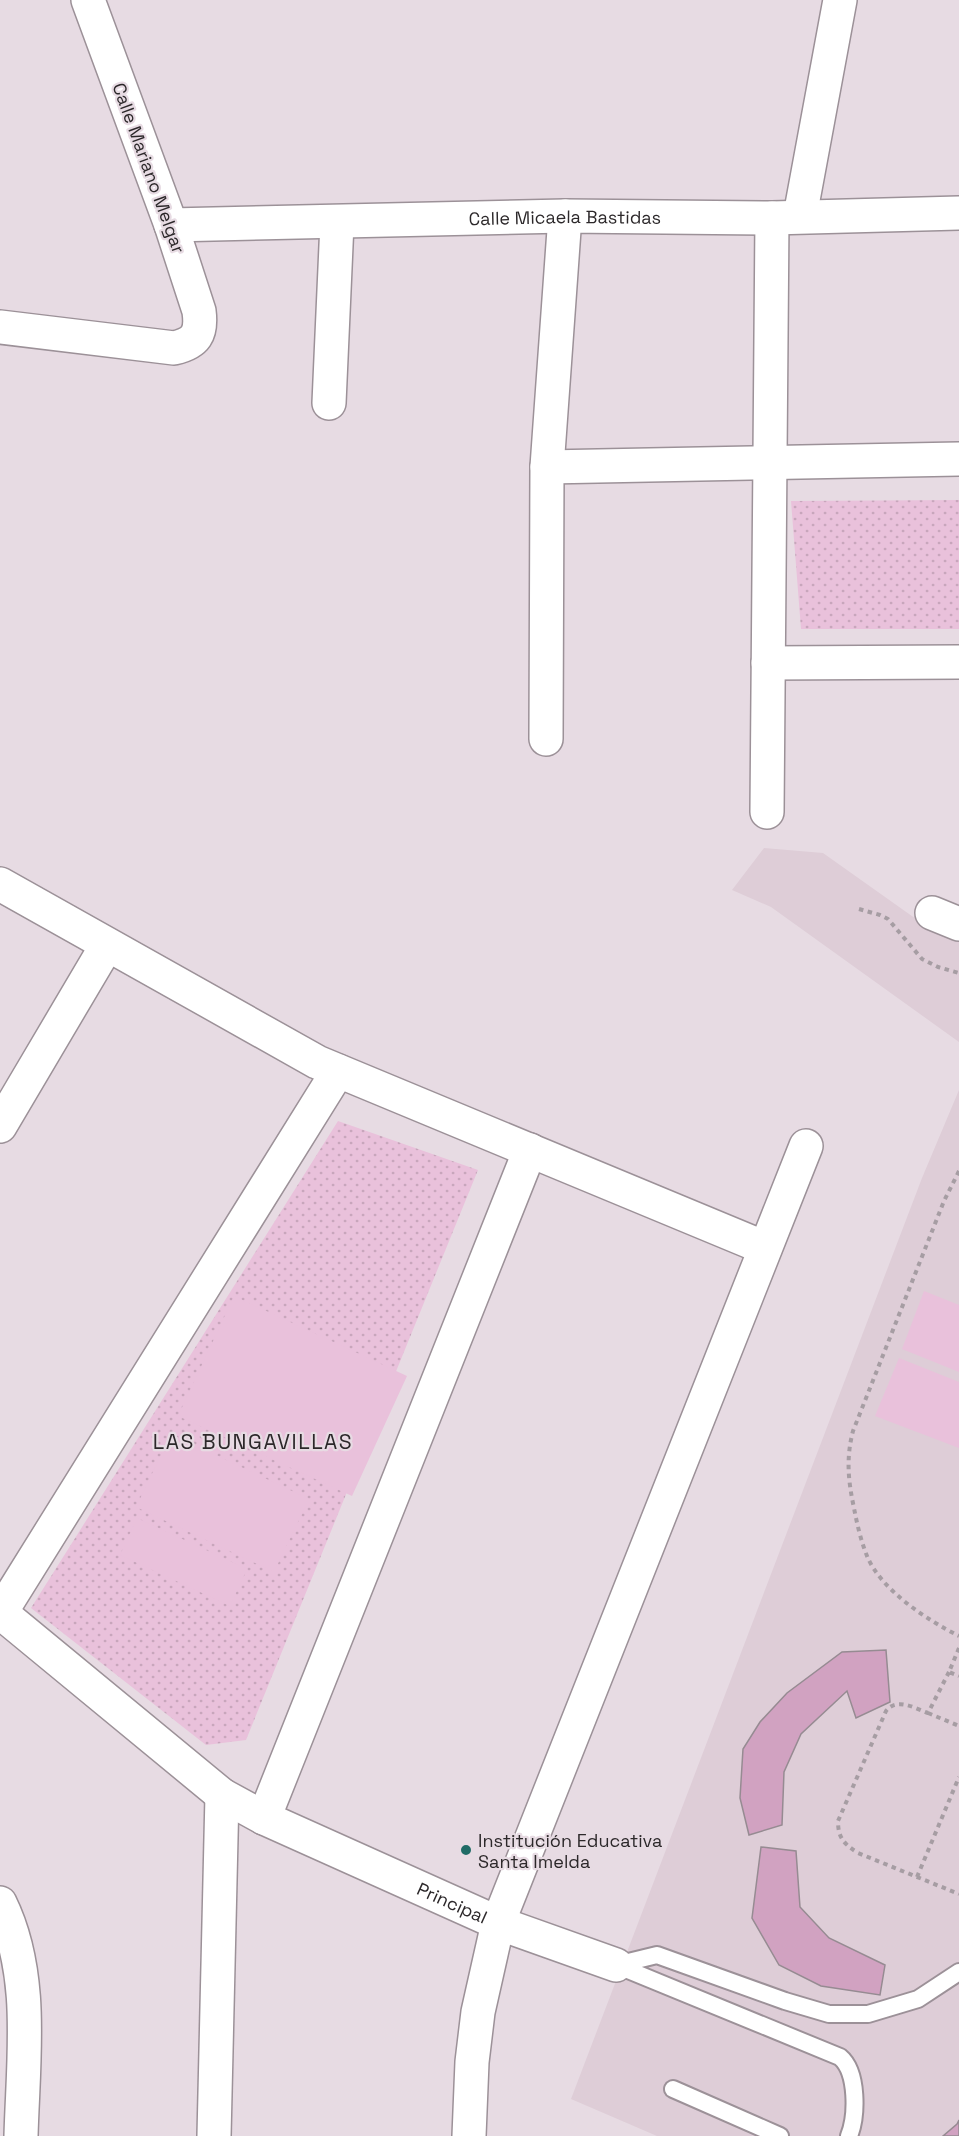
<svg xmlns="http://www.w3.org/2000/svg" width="959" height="2136" viewBox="0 0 959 2136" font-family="'Space Grotesk',sans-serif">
	<defs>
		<pattern id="park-dots" width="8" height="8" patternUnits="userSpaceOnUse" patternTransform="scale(1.5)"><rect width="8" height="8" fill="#e9c1db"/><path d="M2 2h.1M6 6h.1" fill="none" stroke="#c8a6bc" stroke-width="1.8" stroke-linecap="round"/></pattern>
	</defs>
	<rect width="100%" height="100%" fill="#e7dbe3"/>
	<path fill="#decdd7" d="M 764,848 L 823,853 L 933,931 L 959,942 L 959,1042 L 771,907 L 732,890 Z
		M 959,1090 L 959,2136 L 657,2136 L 571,2099 L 922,1178 Z"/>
	<path fill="url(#park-dots)" d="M 959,500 L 959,629 L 801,629 L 791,501 Z
		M 338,1121 L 478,1170 L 246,1740 L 206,1745 L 31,1608 Z"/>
	<path fill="#e9c1db" d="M 924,1291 L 959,1305 L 959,1372 L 902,1349 Z
		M 234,1296 L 407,1376 L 352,1496 L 178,1416 Z
		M 899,1358 L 959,1382 L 959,1448 L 875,1416 Z
		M 171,1434 L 309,1499 L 274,1572 L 136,1507 Z
		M 137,1518 L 247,1569 L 230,1606 L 120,1555 Z"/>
	<path fill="#d1a2c1" stroke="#968b92" stroke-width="1.5" d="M 886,1650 L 890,1702 L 856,1718 L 847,1691 L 801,1734 L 784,1772 L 782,1825 L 749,1835 L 740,1798 L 743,1749 L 760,1722 L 787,1693 L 842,1652 Z
		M 761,1847 L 796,1851 L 800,1907 L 829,1938 L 885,1965 L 880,1995 L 821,1986 L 779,1965 L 752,1918 Z
		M 959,2120 L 959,2136 L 943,2136 L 957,2124 Z"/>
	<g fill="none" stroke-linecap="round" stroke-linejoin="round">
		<defs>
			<path id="lane" d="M 616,1965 L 657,1955 L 785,2001 L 829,2014 L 868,2014 L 918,1999 L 959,1972
				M 616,1965 L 840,2057 C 858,2072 857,2116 849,2136
				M 673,2089 L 780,2136"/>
			<g id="street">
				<path d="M 800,216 L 840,0"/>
				<path id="s1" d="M 171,225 L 565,216 L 772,218 L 959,213"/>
				<path d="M 0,327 L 174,348 C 196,343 202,334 199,311 L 171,225 L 88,0"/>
				<path d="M 329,403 L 337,223"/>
				<path d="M 547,467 L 959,459"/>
				<path d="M 768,663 L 959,662"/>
				<path d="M 546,739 L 547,467 L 565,216"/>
				<path d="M 767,812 L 772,218"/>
				<path d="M 0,884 L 317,1062 L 765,1248"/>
				<path d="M 932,913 L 959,924"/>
				<path d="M 0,1126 L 107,945"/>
				<path id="s2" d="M 0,1612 L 222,1795 L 264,1818 L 498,1923 L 616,1965"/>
				<path d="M 1,1612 L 338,1071"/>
				<path d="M 264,1818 L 530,1150"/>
				<path d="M 0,1903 C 35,1974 23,2059 21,2136"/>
				<path d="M 214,2136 L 222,1795"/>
				<path d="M 469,2136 L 472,2062 L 478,2012 L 498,1923 L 806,1146"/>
			</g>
		</defs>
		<use href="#lane" stroke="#9c9198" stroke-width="20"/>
		<use href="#street" stroke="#9c9198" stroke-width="36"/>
		<path stroke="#a69da3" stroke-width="4" stroke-dasharray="4.5 4.5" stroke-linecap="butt" d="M 859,909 L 880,915 L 888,919 L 922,959 L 938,967 L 959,973
			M 959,1171 L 944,1201 L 853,1431 C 846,1458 848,1480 854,1508 C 857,1524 861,1541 867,1556 C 881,1590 927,1620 959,1636
			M 959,1648 L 949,1672 L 959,1676
			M 949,1672 L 928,1713 C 914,1708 897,1697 886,1711 L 838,1821 C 838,1838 844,1844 858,1853 L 959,1894
			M 928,1713 L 959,1726
			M 917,1877 L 959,1777"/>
		<use href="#lane" stroke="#fff" stroke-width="16"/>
		<use href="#street" stroke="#fff" stroke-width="33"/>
	</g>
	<circle fill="#206b66" stroke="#e7dbe3" stroke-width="2" cx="466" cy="1850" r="6"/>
	<g text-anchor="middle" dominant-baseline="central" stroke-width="4.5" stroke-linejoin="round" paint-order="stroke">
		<g font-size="18" fill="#2c282a" stroke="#e7dbe3">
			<text transform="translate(149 168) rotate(70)">Calle Mariano Melgar</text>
			<text stroke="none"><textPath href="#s1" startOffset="394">Calle Micaela Bastidas</textPath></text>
			<text stroke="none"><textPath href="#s2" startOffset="542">Principal</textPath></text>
		</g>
		<g font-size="18" fill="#2c282a" stroke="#e7dbe3" text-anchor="start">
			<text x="478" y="1840">Institución Educativa<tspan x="478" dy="21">Santa Imelda</tspan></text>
		</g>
		<g font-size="21" letter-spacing="1.5" fill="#2c282a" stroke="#e7dbe3">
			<text x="253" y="1441">LAS BUNGAVILLAS</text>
		</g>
	</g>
</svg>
